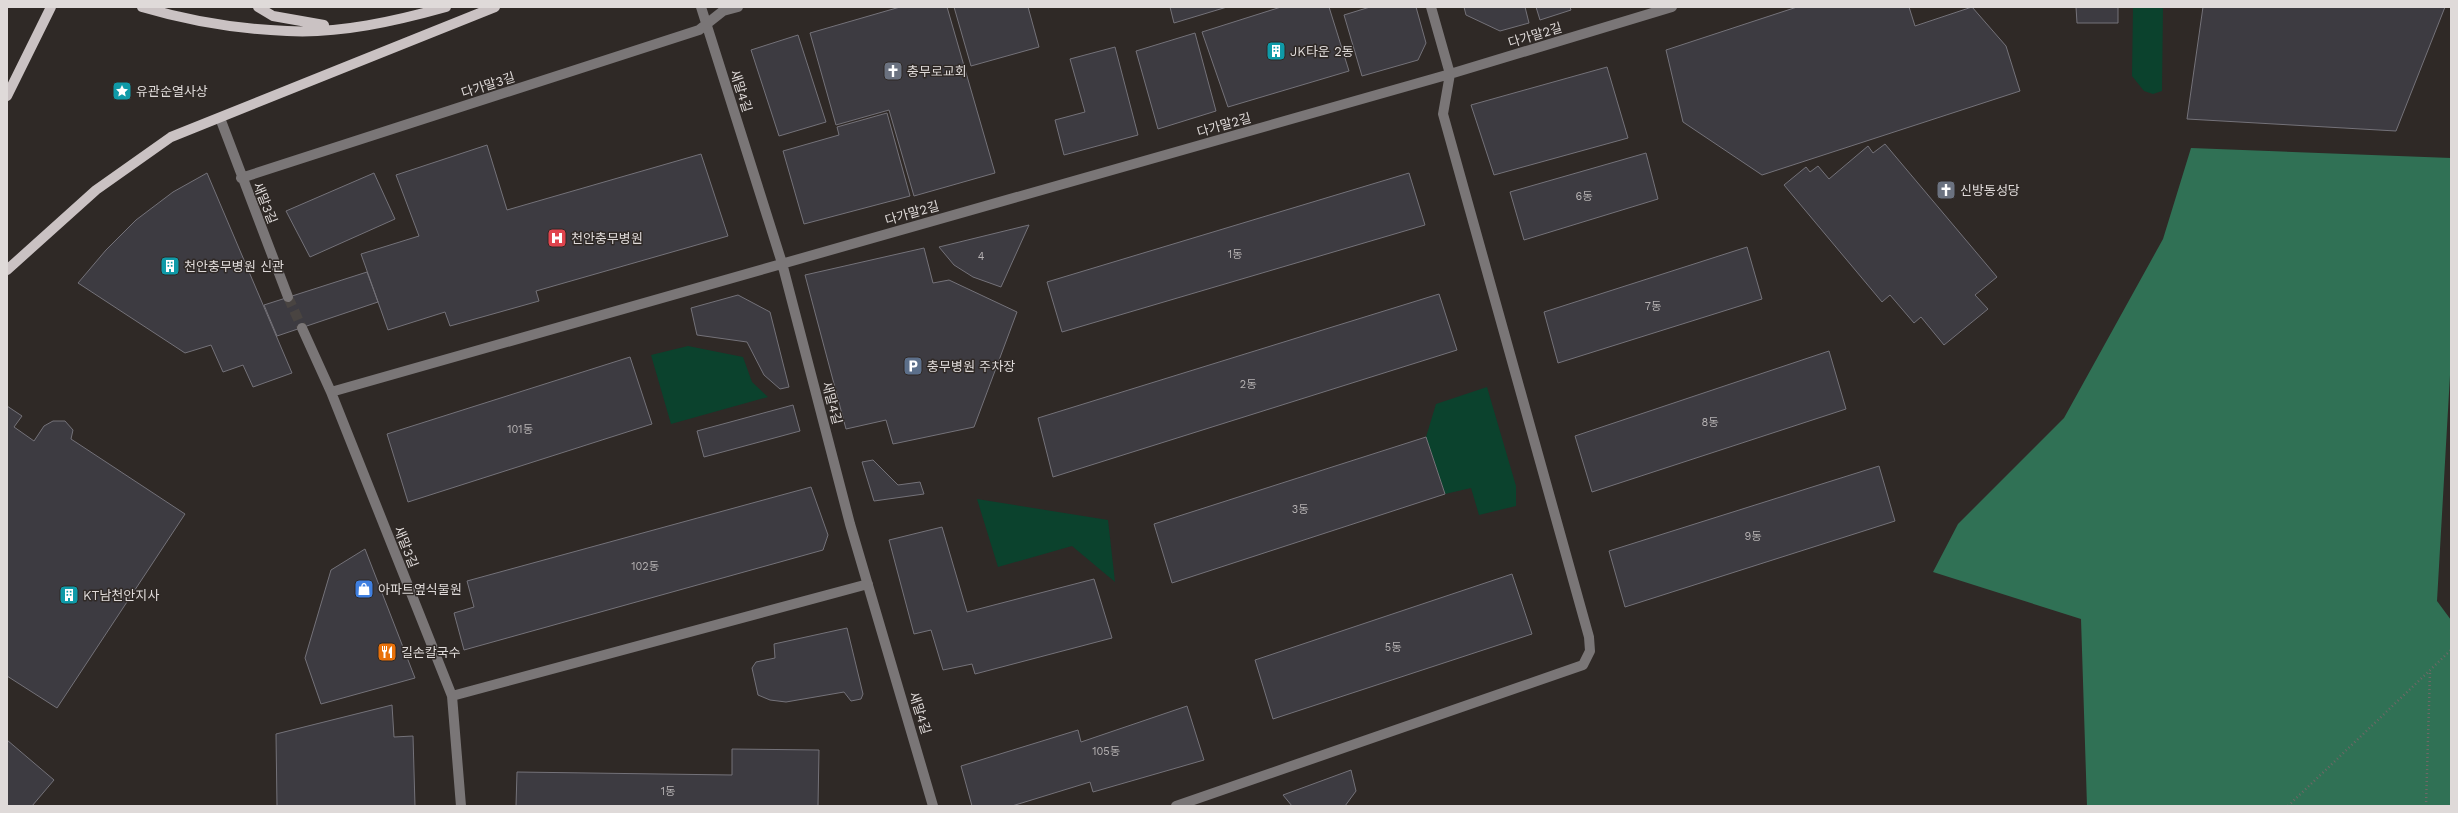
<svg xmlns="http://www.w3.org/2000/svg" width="2458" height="813" viewBox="0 0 2458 813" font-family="'Work Sans','Noto Sans KR',sans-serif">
	<rect width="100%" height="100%" fill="#2f2926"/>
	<path fill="#0b422d" d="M 2133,7 L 2163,7 L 2162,91 L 2153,94 L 2144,91 L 2132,76 Z
		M 688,346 L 743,357 L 752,382 L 768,397 L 671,424 L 651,355 Z
		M 1487,387 L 1516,486 L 1516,506 L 1479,515 L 1471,488 L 1445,494 L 1426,437 L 1436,404 Z
		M 977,499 L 1108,520 L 1115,582 L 1072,546 L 998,567 Z"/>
	<path fill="#307155" d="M 2191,148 L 2451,158 L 2451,358 L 2437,601 L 2451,620 L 2451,806 L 2087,806 L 2081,619 L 1933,572 L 1958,524 L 2064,418 L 2163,239 Z"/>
	<path fill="#3d3b41" stroke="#747279" d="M 900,7 L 947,7 L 995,173 L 914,196 L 889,110 L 836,125 L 810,33 Z
		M 954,7 L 1028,7 L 1039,47 L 971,66 Z
		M 1170,7 L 1227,7 L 1174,23 Z
		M 1281,7 L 1329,7 L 1349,71 L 1228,107 L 1202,32 Z
		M 1370,7 L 1416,7 L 1426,43 L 1418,60 L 1362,76 L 1344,15 Z
		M 1464,7 L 1525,7 L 1529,23 L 1500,31 L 1466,15 Z
		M 1536,7 L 1570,7 L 1571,10 L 1540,20 Z
		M 1797,7 L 1909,7 L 1915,26 L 1972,7 L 2006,46 L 2020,91 L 1762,175 L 1683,122 L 1666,50 Z
		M 2076,7 L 2118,7 L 2118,23 L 2077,23 Z
		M 2203,7 L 2445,7 L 2396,131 L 2187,119 Z
		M 1195,33 L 1216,111 L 1158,129 L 1136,51 Z
		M 798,35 L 826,122 L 779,136 L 751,50 Z
		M 1115,47 L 1138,135 L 1064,155 L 1055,120 L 1085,112 L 1070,59 Z
		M 1607,67 L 1628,138 L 1494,175 L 1471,105 Z
		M 887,113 L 910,196 L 804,224 L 783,151 L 839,135 L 837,127 Z
		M 1885,144 L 1997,277 L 1975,295 L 1988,309 L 1944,345 L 1921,317 L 1914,323 L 1890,295 L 1882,302 L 1784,185 L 1806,167 L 1810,172 L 1818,166 L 1829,179 L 1868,146 L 1873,153 Z
		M 487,145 L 507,210 L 701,154 L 728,236 L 536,291 L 539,301 L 450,326 L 445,312 L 388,330 L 361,254 L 419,236 L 396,175 Z
		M 1646,153 L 1658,199 L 1524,240 L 1510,192 Z
		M 207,173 L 292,373 L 253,387 L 243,365 L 223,372 L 211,345 L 185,353 L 78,283 L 106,250 L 136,220 L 173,192 Z
		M 374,173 L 395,219 L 310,257 L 286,211 Z
		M 1409,173 L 1425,225 L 1062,332 L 1047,282 Z
		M 1029,225 L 1001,287 L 973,277 L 954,265 L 939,247 Z
		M 1747,247 L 1762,299 L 1558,363 L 1544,312 Z
		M 924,248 L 933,283 L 949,280 L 1017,312 L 974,427 L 893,444 L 886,420 L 846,429 L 805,275 Z
		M 367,272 L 378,302 L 277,336 L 264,305 Z
		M 1439,294 L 1457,350 L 1053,477 L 1038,418 Z
		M 738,295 L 770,312 L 789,387 L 780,389 L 764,375 L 747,342 L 697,335 L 691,308 Z
		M 1829,351 L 1846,409 L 1592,492 L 1575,436 Z
		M 630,357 L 652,424 L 408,502 L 387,434 Z
		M 793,405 L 800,431 L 704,457 L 697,431 Z
		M 7,406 L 22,416 L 14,427 L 34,441 L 44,426 L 53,421 L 65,421 L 73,430 L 71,439 L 185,514 L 57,708 L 7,676 Z
		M 1426,437 L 1445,494 L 1172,583 L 1154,524 Z
		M 873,460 L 898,485 L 920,482 L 924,494 L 874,501 L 862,462 Z
		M 1879,466 L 1895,521 L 1625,607 L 1609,551 Z
		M 811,487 L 828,535 L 823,550 L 464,650 L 454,613 L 474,607 L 467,581 Z
		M 942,527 L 967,612 L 1094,579 L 1112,638 L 975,674 L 972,664 L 943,670 L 931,630 L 914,634 L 889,540 Z
		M 365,549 L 415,678 L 321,704 L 305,658 L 331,570 Z
		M 1512,574 L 1532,634 L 1273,719 L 1255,660 Z
		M 847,628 L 863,694 L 861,699 L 851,701 L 844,692 L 786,702 L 770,700 L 758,695 L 752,668 L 756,662 L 775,658 L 774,644 Z
		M 392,705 L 394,737 L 413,736 L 415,806 L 277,806 L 276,734 Z
		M 1187,706 L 1204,760 L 1093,792 L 1090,782 L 1012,806 L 972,806 L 961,766 L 1078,730 L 1081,742 Z
		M 7,740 L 54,780 L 32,806 L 7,806 Z
		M 732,749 L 819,750 L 818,806 L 516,806 L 517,772 L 732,775 Z
		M 1351,770 L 1356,791 L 1345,806 L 1292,806 L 1283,795 Z"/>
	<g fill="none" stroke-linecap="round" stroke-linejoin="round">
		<path stroke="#494441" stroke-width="10" stroke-dasharray="10 5" stroke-linecap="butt" d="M 288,297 L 302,328"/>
		<path stroke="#6e6866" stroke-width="2.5" stroke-dasharray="1 3" stroke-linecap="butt" d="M 2288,806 L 2451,650
			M 2426,806 L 2430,671"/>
		<path stroke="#7a7677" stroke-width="10" d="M 701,7 L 782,263 L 850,524 L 933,806
			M 220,118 L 288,297
			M 241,178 L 699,30 L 723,11 L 738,7
			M 302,328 L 331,392 L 452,696 L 461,806
			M 331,392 L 1450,74 L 1672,7
			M 452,696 L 868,584
			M 1176,806 L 1583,665 L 1590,651 L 1589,637 L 1443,114 L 1450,74 L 1431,7"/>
		<path stroke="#cac2c3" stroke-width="10" d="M 142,7 C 189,21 238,29 287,31 C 339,34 396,21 446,7
			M 258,7 L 273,16 L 324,25
			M 7,96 L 51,7
			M 7,270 L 96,190 L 171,137 L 495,7"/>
	</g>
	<defs>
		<symbol id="building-square" viewBox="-11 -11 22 22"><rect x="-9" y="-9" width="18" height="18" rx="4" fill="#0f9aa8" stroke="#2f2926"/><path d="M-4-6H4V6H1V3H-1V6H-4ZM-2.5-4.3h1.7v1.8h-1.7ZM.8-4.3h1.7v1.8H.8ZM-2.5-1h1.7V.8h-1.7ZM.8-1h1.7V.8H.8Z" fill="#fff"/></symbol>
		<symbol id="church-square" viewBox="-11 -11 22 22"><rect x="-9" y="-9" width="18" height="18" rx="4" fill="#6b7280" stroke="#2f2926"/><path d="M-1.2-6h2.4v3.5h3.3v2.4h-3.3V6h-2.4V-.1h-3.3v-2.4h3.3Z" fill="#fff"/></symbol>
		<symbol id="sight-square" viewBox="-11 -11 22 22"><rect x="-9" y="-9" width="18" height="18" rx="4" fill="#0f9aa8" stroke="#2f2926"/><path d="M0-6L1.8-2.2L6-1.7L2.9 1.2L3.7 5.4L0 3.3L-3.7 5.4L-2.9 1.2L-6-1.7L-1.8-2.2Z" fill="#fff"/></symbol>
		<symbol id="hospital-square" viewBox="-11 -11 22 22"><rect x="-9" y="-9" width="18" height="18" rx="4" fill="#e0444e" stroke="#2f2926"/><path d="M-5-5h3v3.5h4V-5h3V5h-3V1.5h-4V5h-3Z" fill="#fff"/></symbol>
		<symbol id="parking-square" viewBox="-11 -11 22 22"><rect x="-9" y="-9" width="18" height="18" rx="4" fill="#5c6f8a" stroke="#2f2926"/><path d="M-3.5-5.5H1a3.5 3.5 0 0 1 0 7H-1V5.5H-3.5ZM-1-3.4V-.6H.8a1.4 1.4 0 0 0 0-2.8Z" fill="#fff"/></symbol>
		<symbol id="shop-square" viewBox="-11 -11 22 22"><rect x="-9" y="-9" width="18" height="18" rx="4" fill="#3f7fe0" stroke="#2f2926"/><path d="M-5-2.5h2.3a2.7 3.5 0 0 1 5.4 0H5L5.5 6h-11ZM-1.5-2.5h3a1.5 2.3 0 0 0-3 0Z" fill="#fff"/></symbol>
		<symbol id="restaurant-square" viewBox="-11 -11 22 22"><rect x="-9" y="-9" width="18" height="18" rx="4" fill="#e8710a" stroke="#2f2926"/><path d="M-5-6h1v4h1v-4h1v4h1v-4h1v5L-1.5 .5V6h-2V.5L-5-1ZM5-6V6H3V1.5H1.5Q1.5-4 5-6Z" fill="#fff"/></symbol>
	</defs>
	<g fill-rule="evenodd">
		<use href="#building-square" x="1265" y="40" width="22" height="22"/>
		<use href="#church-square" x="882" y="60" width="22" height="22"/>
		<use href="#sight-square" x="111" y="80" width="22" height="22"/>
		<use href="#church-square" x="1935" y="179" width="22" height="22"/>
		<use href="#hospital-square" x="546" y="227" width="22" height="22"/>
		<use href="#building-square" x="159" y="255" width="22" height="22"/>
		<use href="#parking-square" x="902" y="355" width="22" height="22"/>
		<use href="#shop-square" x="353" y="578" width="22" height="22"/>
		<use href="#building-square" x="58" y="584" width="22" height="22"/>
		<use href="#restaurant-square" x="376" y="641" width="22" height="22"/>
	</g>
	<g text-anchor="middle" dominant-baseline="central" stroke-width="3" stroke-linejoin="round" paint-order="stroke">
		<g font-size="11" fill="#b6b2b3">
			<text x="1584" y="196">6동</text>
			<text x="1235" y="254">1동</text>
			<text x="981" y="256">4</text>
			<text x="1653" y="306">7동</text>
			<text x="1248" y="384">2동</text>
			<text x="1710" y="422">8동</text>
			<text x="520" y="429">101동</text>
			<text x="1300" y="509">3동</text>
			<text x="1753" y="536">9동</text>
			<text x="645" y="566">102동</text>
			<text x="1393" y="647">5동</text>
			<text x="1106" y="751">105동</text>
			<text x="668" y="791">1동</text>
		</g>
		<g font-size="13" fill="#dfdad9" stroke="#2f2926">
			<text transform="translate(1535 35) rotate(-17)">다가말2길</text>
			<text transform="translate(488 85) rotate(-18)">다가말3길</text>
			<text transform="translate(741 91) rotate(72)">새말4길</text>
			<text transform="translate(1224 125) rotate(-16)">다가말2길</text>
			<text transform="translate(265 203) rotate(68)">새말3길</text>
			<text transform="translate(912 213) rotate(-16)">다가말2길</text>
			<text transform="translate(832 403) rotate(75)">새말4길</text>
			<text transform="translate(406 547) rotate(68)">새말3길</text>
			<text transform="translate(920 713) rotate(72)">새말4길</text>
		</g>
		<g font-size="13" fill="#dfdad9" stroke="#2f2926" text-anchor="start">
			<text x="1290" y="51">JK타운 2동</text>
			<text x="907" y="71">충무로교회</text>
			<text x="136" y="91">유관순열사상</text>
			<text x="1960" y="190">신방동성당</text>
			<text x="571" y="238">천안충무병원</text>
			<text x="184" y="266">천안충무병원 신관</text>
			<text x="927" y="366">충무병원 주차장</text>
			<text x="378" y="589">아파트옆식물원</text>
			<text x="83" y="595">KT남천안지사</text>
			<text x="401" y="652">길손칼국수</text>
		</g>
	</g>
	<rect width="2458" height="813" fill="none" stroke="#dfdad9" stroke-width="16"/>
</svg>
